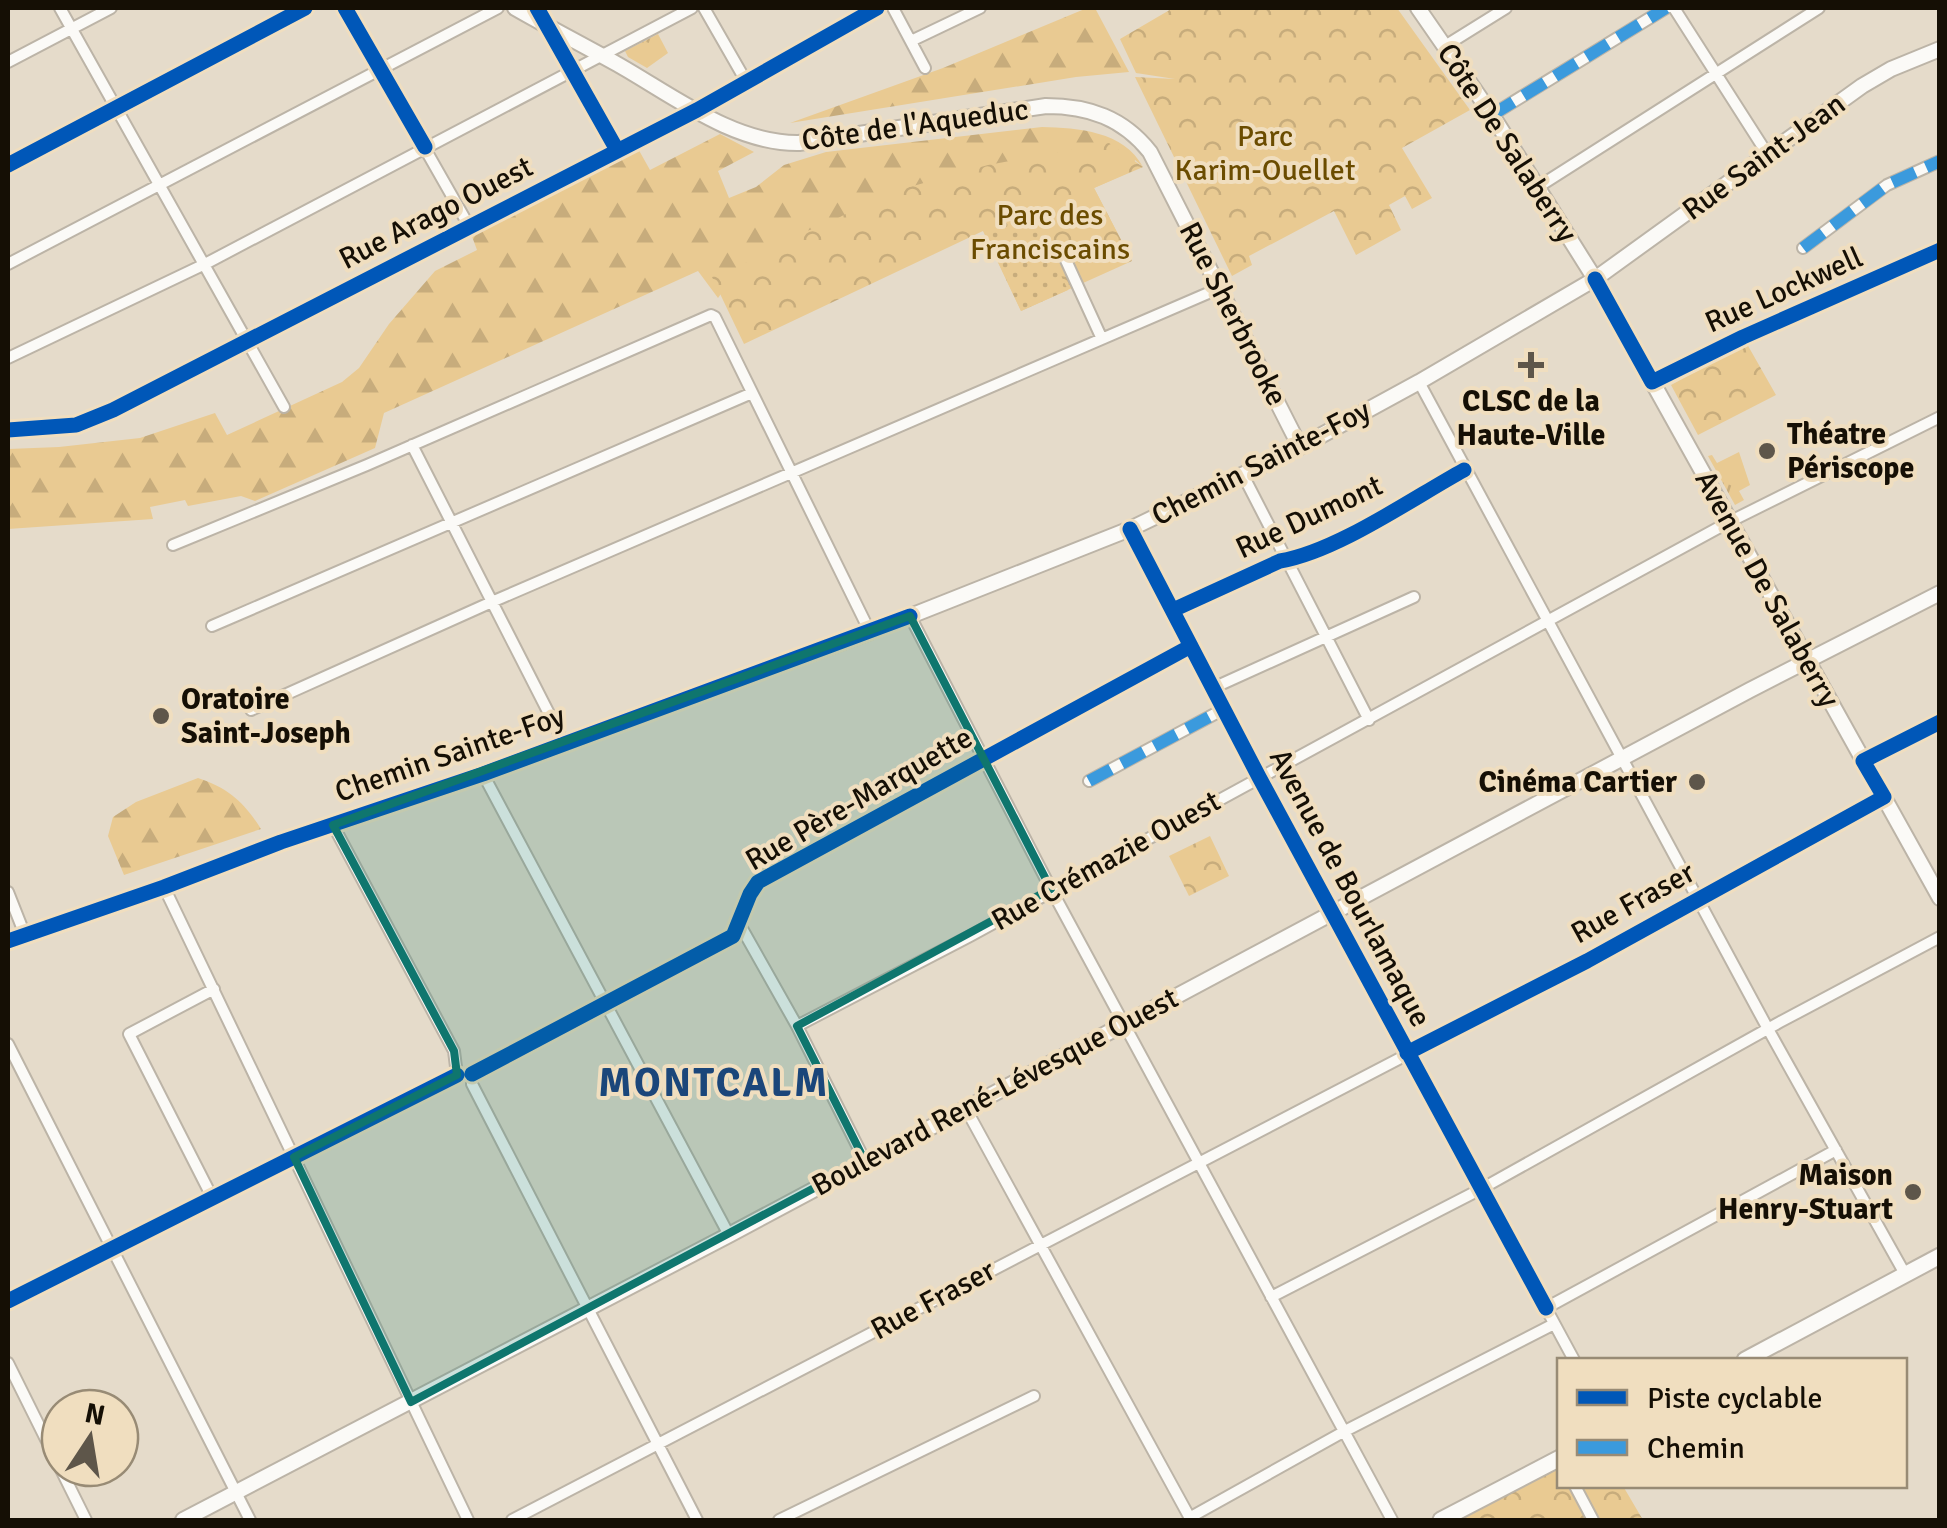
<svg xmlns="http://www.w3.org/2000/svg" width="1947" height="1528" viewBox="0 0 1947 1528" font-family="Signika,sans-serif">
	<defs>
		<pattern id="grass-tufts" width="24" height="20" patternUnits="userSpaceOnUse" patternTransform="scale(2.5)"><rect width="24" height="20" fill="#e9ca92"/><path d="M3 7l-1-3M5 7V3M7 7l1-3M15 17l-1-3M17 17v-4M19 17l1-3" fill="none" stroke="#c7ac7c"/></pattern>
		<pattern id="forest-firs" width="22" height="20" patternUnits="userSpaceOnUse" patternTransform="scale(2.5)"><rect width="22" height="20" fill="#e9ca92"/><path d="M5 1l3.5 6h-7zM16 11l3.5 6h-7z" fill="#c7ac7c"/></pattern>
		<pattern id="park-crowns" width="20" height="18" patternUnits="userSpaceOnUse" patternTransform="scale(2.5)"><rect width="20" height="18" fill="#e9ca92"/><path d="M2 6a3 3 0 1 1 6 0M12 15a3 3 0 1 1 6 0" fill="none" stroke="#c7ac7c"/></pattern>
		<pattern id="garden-dots" width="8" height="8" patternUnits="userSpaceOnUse" patternTransform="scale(2.5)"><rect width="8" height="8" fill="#e9ca92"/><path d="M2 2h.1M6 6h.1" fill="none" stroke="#c7ac7c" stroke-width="1.8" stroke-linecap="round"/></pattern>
	</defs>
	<rect width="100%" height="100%" fill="#e5dbca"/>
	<path fill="url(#grass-tufts)" d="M 658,34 L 668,53 L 647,68 L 628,57 L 625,51 Z
		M 1739,452 L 1750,485 L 1739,491 L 1744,500 L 1735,505 L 1708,456 L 1712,455 L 1717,463 Z"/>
	<path fill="url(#forest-firs)" d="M 1087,8 L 1095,8 L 1129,72 L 1076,77 L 790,123 L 943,68 Z
		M 1042,127 C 1078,128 1124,131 1143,167 L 1135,160 L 1132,171 L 1094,188 L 1132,261 L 1068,194 L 728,284 L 718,298 L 698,271 L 384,413 L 375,448 L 255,501 L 241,496 L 188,506 L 185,500 L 150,507 L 153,519 L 8,529 L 8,449 L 59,447 L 140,438 L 215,413 L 227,435 L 342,382 L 359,368 L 389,324 L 435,271 L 477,250 L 470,231 L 636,145 L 650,170 L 720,134 L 754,152 L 718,171 L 729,198 L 756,187 L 784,165 L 826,152 Z
		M 198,778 C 228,788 244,802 261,829 L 124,875 L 108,836 L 113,817 L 136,802 Z"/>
	<path fill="url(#park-crowns)" d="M 1173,8 L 1397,8 L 1470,110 L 1402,148 L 1432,198 L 1412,209 L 1405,196 L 1389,205 L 1401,230 L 1356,255 L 1334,211 L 1249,256 L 1252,265 L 1232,276 L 1135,77 L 1175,79 L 1136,73 L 1120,39 Z
		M 1109,143 L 1143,167 L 1094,188 L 1132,261 L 1021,311 L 983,231 L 744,344 L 712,277 L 731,271 L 798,234 L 827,224 L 881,195 L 988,165 Z
		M 1747,344 L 1776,395 L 1698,435 L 1671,385 Z
		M 1210,836 L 1229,876 L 1189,896 L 1169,856 Z
		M 1559,1458 L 1560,1486 L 1623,1486 L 1643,1520 L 1441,1520 Z"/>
	<path fill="url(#garden-dots)" d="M 1028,208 L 1068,290 L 1021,311 L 983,230 Z"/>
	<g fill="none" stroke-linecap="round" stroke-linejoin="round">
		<defs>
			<path id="street" d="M 60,8 L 284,407
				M 345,8 L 469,226
				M 537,8 L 617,150
				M 704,8 L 747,83
				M 893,8 L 925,68
				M 1674,8 L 1768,155
				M 911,41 L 980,8
				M 1445,46 L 1506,8
				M 8,62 L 111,8
				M 1492,115 L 1666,8
				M 8,165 L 305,8
				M 1538,187 L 1819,8
				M 1803,248 L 1887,185 L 1940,161
				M 1064,256 L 1102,339
				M 8,264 L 498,8
				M 8,358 L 205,264 L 692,8
				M 1419,382 L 1768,1029 L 1905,1274
				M 1652,382 L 1743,337 L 1940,250
				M 8,430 L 76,425 L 113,410 L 697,110 L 877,8
				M 412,445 L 564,743
				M 1243,475 L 1369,720
				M 1130,529 L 1259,777 L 1574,1360
				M 173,545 L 367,465 L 711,315 L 715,317 L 870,632
				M 1173,610 L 1280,561 C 1336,552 1413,498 1464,470
				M 910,616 L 1051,889 L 1392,1520
				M 212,626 L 752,393
				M 1213,688 L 1414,597
				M 251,710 L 494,601 L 1220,288
				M 1863,761 L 1940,722
				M 483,774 L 729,1235
				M 1089,781 L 1224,709
				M 164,887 L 468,1520
				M 8,892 L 25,935
				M 740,925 L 797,1026 L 865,1161
				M 797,1026 L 970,936 L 1729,522 L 1940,417
				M 8,1044 L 250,1520
				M 966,1109 L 1191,1520
				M 212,1197 L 129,1034 L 214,989
				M 1271,1297 L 1481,1189 L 1780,1022 L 1940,937
				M 8,1301 L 457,1075 L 454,1051 L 333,825
				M 1546,1308 L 1836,1150
				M 8,1363 L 86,1520
				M 1575,1486 L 1593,1520
				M 1189,1518 L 1345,1431 L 1554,1324
				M 512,1520 L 1587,961 L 1884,797
				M 697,1520 L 472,1084 L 472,1074 L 733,936 L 750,894 L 758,882 L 1191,646
				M 779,1520 L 1034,1396"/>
			<path id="secondary" d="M 515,8 C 548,27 583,45 617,64 C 672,95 734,144 799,143 L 1046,106 C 1089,106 1123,118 1150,152 L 1300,447
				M 1418,8 L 1492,115 L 1595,279 L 1940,898
				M 8,941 L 164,887 L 281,842 L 483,774 L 870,632 L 1130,529 L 1300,447 L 1419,382 L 1595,279 L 1862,86 L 1891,69 L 1940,49
				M 183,1520 L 729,1235 L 1750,690 L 1940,593"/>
			<path id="primary" d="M 1745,1360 L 1940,1256
				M 1441,1520 L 1560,1458"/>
		</defs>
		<use href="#street" stroke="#bcb4a7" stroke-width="14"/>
		<use href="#secondary" stroke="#bcb4a7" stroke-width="18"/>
		<use href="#primary" stroke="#bcb4a7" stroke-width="19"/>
		<use href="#street" stroke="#fbfaf7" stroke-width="10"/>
		<use href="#secondary" stroke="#fbfaf7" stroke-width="14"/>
		<use href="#primary" stroke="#fbfaf7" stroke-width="15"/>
		<path stroke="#3b9add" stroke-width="12" stroke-dasharray="25 12" stroke-linecap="butt" d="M 1492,115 L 1666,8
			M 1803,248 L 1887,185 L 1940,161
			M 1089,781 L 1224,709"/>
		<defs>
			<path id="cycleway" d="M 345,8 L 425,147
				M 537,8 L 617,150
				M 8,165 L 305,8
				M 1595,279 L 1652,382 L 1743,337 L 1940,250
				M 8,430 L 76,425 L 113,410 L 697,110 L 877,8
				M 1130,529 L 1259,777 L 1546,1308
				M 1173,610 L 1280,561 C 1336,552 1413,498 1464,470
				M 8,941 L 164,887 L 281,842 L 483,774 L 910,616
				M 1407,1053 L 1587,961 L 1884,797 L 1863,761 L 1940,722
				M 472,1074 L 733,936 L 750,894 L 758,882 L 1191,646
				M 8,1301 L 457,1075"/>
		</defs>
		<use href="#cycleway" stroke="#f0debf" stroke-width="21"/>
		<use href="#cycleway" stroke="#0057b8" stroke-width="15"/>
	</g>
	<path fill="#0f766e" fill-opacity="0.2" stroke="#0f766e" stroke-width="8" stroke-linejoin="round" d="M 910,616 L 1051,889 L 797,1026 L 865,1161 L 411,1402 L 294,1157 L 457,1075 L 454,1051 L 333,825 Z"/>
	<g fill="#5e564a" stroke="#f0debf" stroke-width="4">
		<path d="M1526 350h10v10h10v10h-10v10h-10v-10h-10v-10h10z"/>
		<circle cx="1767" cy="451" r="10"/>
		<circle cx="161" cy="716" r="10"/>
		<circle cx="1697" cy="782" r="10"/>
		<circle cx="1913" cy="1192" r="10"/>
	</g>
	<g text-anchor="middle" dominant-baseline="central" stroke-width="8" stroke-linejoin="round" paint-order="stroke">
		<g font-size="30" fill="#150f05" stroke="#f0debf">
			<text transform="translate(915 125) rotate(-8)">Côte de l'Aqueduc</text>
			<text transform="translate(1507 143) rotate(57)">Côte De Salaberry</text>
			<text transform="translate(1764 157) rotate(-36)">Rue Saint-Jean</text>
			<text transform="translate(436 213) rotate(-27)">Rue Arago Ouest</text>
			<text transform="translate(1784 290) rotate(-24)">Rue Lockwell</text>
			<text transform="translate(1233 314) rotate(63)">Rue Sherbrooke</text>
			<text transform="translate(1261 463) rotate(-27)">Chemin Sainte-Foy</text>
			<text transform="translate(1309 517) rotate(-25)">Rue Dumont</text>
			<text transform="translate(1767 589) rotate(61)">Avenue De Salaberry</text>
			<text transform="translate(450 754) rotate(-19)">Chemin Sainte-Foy</text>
			<text transform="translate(859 799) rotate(-30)">Rue Père-Marquette</text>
			<text transform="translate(1106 861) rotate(-29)">Rue Crémazie Ouest</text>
			<text transform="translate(1350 888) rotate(62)">Avenue de Bourlamaque</text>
			<text transform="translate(1633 903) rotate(-29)">Rue Fraser</text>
			<text transform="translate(995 1092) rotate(-28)">Boulevard René-Lévesque Ouest</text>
			<text transform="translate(933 1300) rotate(-28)">Rue Fraser</text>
		</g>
		<g font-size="30" fill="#6b4c00" stroke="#f0debf">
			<text x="1265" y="136">Parc<tspan x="1265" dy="34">Karim-Ouellet</tspan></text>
			<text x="1050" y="215">Parc des<tspan x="1050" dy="34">Franciscains</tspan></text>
		</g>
		<g font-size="30" font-weight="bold" fill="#150f05" stroke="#f0debf" text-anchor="start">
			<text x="1531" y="401" text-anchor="middle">CLSC de la<tspan x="1531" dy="34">Haute-Ville</tspan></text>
			<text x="1787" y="434">Théatre<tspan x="1787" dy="34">Périscope</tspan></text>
			<text x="181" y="699">Oratoire<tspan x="181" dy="34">Saint-Joseph</tspan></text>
			<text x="1677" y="782" text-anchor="end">Cinéma Cartier</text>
			<text x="1893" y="1175" text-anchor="end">Maison<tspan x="1893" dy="34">Henry-Stuart</tspan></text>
		</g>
		<g font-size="40" font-weight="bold" letter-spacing="2.5" fill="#1b467a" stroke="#f0debf">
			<text x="714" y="1083">MONTCALM</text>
		</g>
	</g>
	<rect width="1947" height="1528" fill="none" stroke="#150f05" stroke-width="20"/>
	<rect x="1557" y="1358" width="350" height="130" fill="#f0debf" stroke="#988b75" stroke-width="2.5"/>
	<rect x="1577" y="1390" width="50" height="15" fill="#0057b8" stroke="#988b75" stroke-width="2.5"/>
	<text x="1647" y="1408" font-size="30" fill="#150f05">Piste cyclable</text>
	<rect x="1577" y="1440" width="50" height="15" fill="#3b9add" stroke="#988b75" stroke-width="2.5"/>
	<text x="1647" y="1458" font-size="30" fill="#150f05">Chemin</text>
	<g transform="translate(90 1438) rotate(12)"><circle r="48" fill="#f0debf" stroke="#988b75" stroke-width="2.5"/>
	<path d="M0-8L18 38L0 25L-18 38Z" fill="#5e564a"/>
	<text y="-15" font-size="28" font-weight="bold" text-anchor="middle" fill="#150f05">N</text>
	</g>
</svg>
